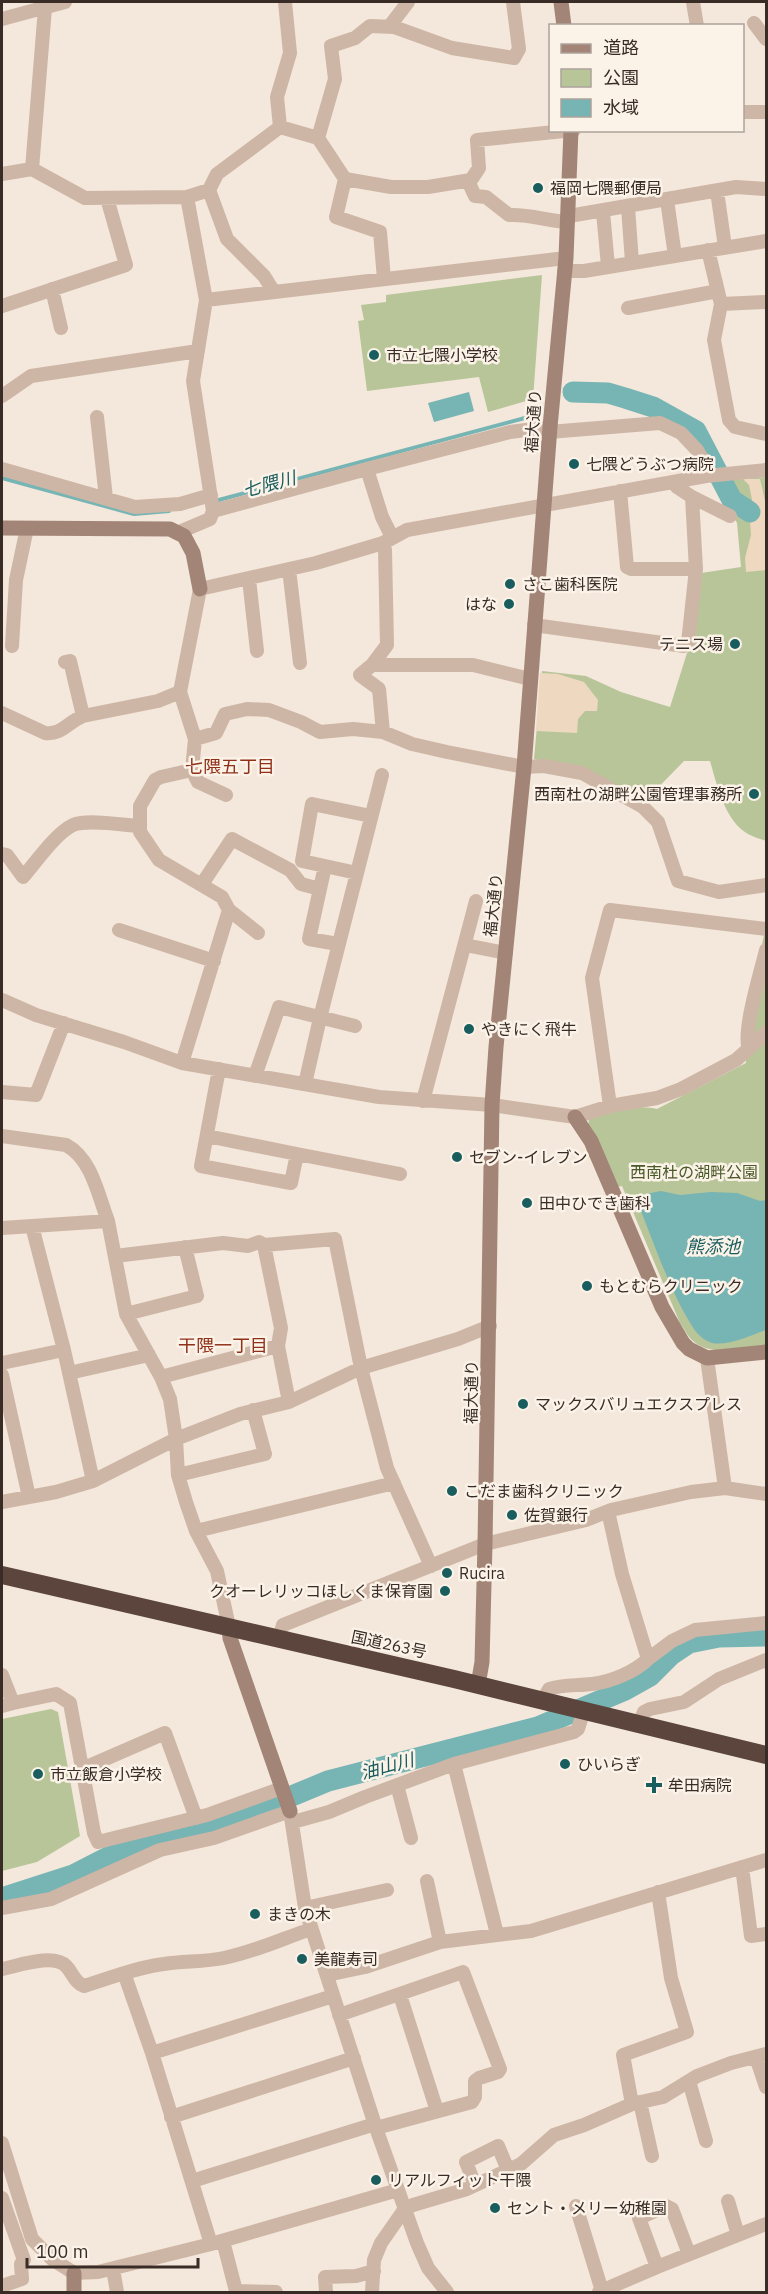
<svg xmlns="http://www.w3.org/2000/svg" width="768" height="2294" viewBox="0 0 768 2294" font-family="'IBM Plex Sans','Noto Sans JP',sans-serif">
	<rect width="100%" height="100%" fill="#f4e7db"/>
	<path fill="#b8c599" d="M 542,275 L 533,399 L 488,412 L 479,377 L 367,391 L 358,321 L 364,320 L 361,305 L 386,302 L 386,295 Z
		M 766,477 L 766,841 C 761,839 753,837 748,834 C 725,821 717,785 710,761 L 684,761 L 643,803 L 594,773 L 534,759 L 542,671 L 586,676 L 621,692 L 670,707 L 687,653 L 691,648 L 701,573 L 741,567 L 737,523 L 715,481 Z
		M 766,925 L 766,1347 C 744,1348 708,1358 691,1339 C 687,1335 684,1328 680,1323 L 622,1186 L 617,1187 C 610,1175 597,1169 590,1158 C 583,1148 587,1131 589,1119 C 609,1112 636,1104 657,1109 L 746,1063 L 744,1032 Z
		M 51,1709 L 58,1712 L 80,1836 L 37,1862 L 2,1871 L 2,1719 Z"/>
	<path fill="#eed8c0" d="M 743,479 L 760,479 L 766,505 L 766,570 L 746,572 L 745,558 L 751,535 L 750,522 L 756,519 L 749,485 Z
		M 540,673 L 558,674 L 584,682 L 598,700 L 597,711 L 585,711 L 578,719 L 577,733 L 536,731 Z"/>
	<path fill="#77b4b4" d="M 469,392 L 474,411 L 434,422 L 428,403 Z
		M 661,1191 L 680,1195 L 711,1192 L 737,1193 L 760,1201 L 766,1200 L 766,1330 C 751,1335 729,1346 712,1343 C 705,1341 698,1335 694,1329 C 670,1293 652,1237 635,1196 Z"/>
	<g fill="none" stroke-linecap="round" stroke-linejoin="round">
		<path stroke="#77b4b4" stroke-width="4" d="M 2,478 L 134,514 L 169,511
			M 215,501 L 536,415"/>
		<path stroke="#77b4b4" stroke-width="21" d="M 573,392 L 608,393 L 625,398 L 653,407 L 696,431 L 732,500 L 750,512
			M 2,1898 L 73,1875 L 110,1856 L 270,1805 L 328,1781 L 538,1727 L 625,1690 L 650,1676 L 671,1655 L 689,1643 L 719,1637 L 766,1636"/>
		<path stroke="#ceb6a6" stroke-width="14" d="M 693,2 L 697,26
			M 2,19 L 65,2
			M 754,23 L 766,39
			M 389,27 L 408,2
			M 742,112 L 766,112
			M 280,127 L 277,97 L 290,53 L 285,2
			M 318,138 L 335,79 L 331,46 L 355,38 L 370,26 L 394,27 L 452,48 L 514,58 L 519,49 L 513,2
			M 32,169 L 45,8
			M 2,174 L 32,169 L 85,198 L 187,197 L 209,190 L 217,174 L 280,127 L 318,138 L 345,179 L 391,187 L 428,187 L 471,180 L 479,168 L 477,140 L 574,130
			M 345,179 L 336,217 L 380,232 L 384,279
			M 468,181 L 475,196 L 486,197 L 509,215 C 530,214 548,221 568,222
			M 209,190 L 227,239 L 264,276 L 274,292
			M 717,191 L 725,247
			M 667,200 L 675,256
			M 628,207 L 632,262
			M 603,212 L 608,266
			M 569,216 L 736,187 L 766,189
			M 708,250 L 721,304 L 714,340 L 729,420 L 735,427 L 766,434
			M 564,271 L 584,271 L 766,241
			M 52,289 L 61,328
			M 206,300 L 566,258
			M 721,304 L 766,302
			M 2,306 L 126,265 L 107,198
			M 628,308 L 718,291
			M 2,396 L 31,376 L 198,351
			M 97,417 L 106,498
			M 549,432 L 660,423 L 681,433 L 697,450 L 705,464 L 706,476
			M 2,469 L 135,507 L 180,504 L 211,495
			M 367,469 L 510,432 L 550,427
			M 620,491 L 627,567 L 631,569 L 696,569
			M 692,497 L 730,516
			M 213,511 L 367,469 L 382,517 L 392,537
			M 177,533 L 210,519 L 213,511 L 193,381 L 206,300 L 187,197
			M 383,543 L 385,550 L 387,645 L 372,665 L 360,675 L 379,689 L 383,732
			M 289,569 L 300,663
			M 249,579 L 257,651
			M 534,625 L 684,646 L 688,643 L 696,569 L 692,497 L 677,487 L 678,481
			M 12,646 L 16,580 L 27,528
			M 65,662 L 70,661 L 83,716
			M 372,665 L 473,665 L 530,679
			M 2,713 L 45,733 C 62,735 68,722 83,716 L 158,701 L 180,692
			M 195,739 L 216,733 L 225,714 L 247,709 L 269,710 L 301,722 L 320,732 L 353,729 L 383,732 L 412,744 L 447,752 L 524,767 L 544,766 L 582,773 L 643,807 L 658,822 L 678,881 L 719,892 L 766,885
			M 192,770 L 198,782 L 226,795
			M 2,854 L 7,855 L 23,877 C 36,862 56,833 73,825 C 88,819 123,825 139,826
			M 325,866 L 309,939 L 338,944
			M 357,873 L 302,861 L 312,804 L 371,816
			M 202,884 L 232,839 L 290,870 L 301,884 L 320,889
			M 229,910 L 258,933
			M 119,930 L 214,961
			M 465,945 L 506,953
			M 2,1000 L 36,1015 L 124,1042 L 182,1063 L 379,1097 L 492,1105 L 575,1117 L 610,1106 L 657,1098 L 681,1089 L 736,1060 L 766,1033
			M 749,1049 C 742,1032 761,971 766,950
			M 182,1063 L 229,910 L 222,897 L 159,860 L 140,832 L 140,806 L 155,780 L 161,777 L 192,770 L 195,739 L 180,692 L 200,589 L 316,563 L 383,543 L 407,530 L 706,476 L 766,470
			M 255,1076 L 279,1007 L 355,1026
			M 305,1084 L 320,1018 L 382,775
			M 2,1092 L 36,1095 L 64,1023
			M 423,1101 L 476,901
			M 610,1106 L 592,978 L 610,910 L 766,929
			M 2,1136 L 66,1145 C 92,1159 98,1195 108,1221 L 2,1228
			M 207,1136 L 297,1154 L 291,1183 L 201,1166 L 219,1069
			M 297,1154 L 400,1174
			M 108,1221 L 126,1314 L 161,1377 L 170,1399 L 176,1439 L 240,1414 L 289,1402 L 361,1368 L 458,1339 L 490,1326
			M 32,1226 L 64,1350 L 93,1481
			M 264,1245 L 281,1328 L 278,1346 L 289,1402
			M 115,1256 L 223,1243 L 248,1246 L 259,1242 L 264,1245 L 335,1239 L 361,1368 L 387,1468 L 431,1566
			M 126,1314 L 197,1296 L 185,1247
			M 707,1358 L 725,1488
			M 2,1363 L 64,1350
			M 69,1373 L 149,1355
			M 2,1375 L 29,1497
			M 161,1377 L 278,1346
			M 178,1475 L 265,1454 L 253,1410
			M 2,1502 L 56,1492 L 93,1481 L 176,1439 L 178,1475 L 186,1502 L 196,1531 L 217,1571 L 229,1627
			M 196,1531 L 394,1483
			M 279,1639 L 283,1625 L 485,1544 L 586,1520 L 611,1510 L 691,1492 L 725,1488 L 766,1494
			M 648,1659 L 672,1641 L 695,1630 L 766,1623
			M 2,1675 L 13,1703 L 2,1706
			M 543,1700 L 549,1689 C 563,1684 577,1686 592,1684 C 610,1682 635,1672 648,1659 L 622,1574 L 608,1511
			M 13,1703 L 56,1694 L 70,1703 L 94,1833 L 98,1842 L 207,1815 L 282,1788
			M 639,1724 L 644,1712 L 650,1709 L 684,1702 L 719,1679 L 766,1660
			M 454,1764 L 497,1934
			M 82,1769 L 165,1733 L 196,1818
			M 397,1785 L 411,1838
			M 293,1822 L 329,1812 L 365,1797 L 454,1764 L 574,1732 L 578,1729 L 584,1710
			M 742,1867 L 751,1936 L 766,1934
			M 427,1881 L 440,1942
			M 2,1908 L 51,1899 L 160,1850 L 214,1838 L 290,1811 L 305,1908 L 376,2128 L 417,2243 L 428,2268 L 447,2292
			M 305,1908 L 387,1890
			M 2,1969 C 18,1966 53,1953 66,1966 C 73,1973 74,1982 84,1986 C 110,1978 137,1967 164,1964 C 184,1961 204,1962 224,1958 C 254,1952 282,1939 311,1929
			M 124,1973 L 152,2053 L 211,2244
			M 327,1975 L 365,1967 L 440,1942 L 531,1931 L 766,1860
			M 400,1995 L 437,2111
			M 339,2015 L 463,1972 L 500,2069 L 498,2072 L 479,2078 L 475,2081 L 475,2097 L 472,2102 L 376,2128
			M 152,2053 L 333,1996
			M 756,2057 L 766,2087
			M 689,2081 L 706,2141
			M 640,2102 L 652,2156
			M 632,2104 L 623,2055 L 687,2032 L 671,1978 L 658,1892
			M 171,2117 L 354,2058
			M 2,2143 L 32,2239 L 52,2259 L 74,2273 L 98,2272 L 211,2244 L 398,2190
			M 192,2181 L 375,2124
			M 475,2185 L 466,2162 L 498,2146 L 508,2170
			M 2,2198 L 24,2260 L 21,2264 L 22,2279 L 2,2286
			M 728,2201 L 738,2235
			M 576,2206 L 602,2291
			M 223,2241 L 236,2291 L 276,2292
			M 657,2267 L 639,2218 L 666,2206 L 672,2209 L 689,2254
			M 113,2269 L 117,2292
			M 326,2292 L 325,2277 L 356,2276 L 374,2271
			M 372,2292 L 374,2260 L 381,2243 L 404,2210 L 413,2205 L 467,2189 L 521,2164 L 554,2135 L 584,2125 L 632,2104 L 663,2097 L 697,2076 L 731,2063 L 766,2054
			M 599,2292 L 657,2267 L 766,2224"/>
		<path stroke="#a28577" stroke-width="15" d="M 561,2 L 564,26
			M 2,528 L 170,529 L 184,536 L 193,553 L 200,589
			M 575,1117 L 591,1141 L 662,1307 L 683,1343 L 689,1349 L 707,1358 L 766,1352
			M 229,1627 L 230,1638 L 290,1811
			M 478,1685 L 482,1662 L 485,1544 L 492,1105 L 496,1047 L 524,767 L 550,427 L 566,258 L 571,130
			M 74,2292 L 74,2273"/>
		<path stroke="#5b453d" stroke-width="18" d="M 2,1575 L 454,1679 L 766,1755"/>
	</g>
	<g fill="#195d5f" stroke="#fbf2e8" stroke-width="2">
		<circle cx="538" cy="188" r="6"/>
		<circle cx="374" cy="355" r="6"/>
		<circle cx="574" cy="464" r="6"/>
		<circle cx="510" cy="584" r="6"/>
		<circle cx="509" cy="604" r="6"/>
		<circle cx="735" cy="644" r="6"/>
		<circle cx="754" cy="794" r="6"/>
		<circle cx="469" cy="1029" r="6"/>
		<circle cx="457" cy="1157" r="6"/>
		<circle cx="527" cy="1203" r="6"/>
		<circle cx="587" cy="1286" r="6"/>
		<circle cx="523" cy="1404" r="6"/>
		<circle cx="452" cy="1491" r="6"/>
		<circle cx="512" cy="1515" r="6"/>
		<circle cx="447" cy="1573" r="6"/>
		<circle cx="445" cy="1591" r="6"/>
		<circle cx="565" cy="1764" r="6"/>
		<circle cx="38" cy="1774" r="6"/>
		<path d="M651 1776h6v6h6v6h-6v6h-6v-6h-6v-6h6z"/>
		<circle cx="255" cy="1914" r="6"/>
		<circle cx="302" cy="1959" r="6"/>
		<circle cx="376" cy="2180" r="6"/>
		<circle cx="495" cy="2208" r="6"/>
	</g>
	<g text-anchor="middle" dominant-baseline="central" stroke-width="5" stroke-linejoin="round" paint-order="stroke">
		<g font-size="16" fill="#392c27" stroke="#fbf2e8" text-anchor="start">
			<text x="550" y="188">福岡七隈郵便局</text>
			<text x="386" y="355">市立七隈小学校</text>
			<text x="586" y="464">七隈どうぶつ病院</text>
			<text x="522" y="584">さこ歯科医院</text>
			<text x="497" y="604" text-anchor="end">はな</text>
			<text x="723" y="644" text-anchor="end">テニス場</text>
			<text x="742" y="794" text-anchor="end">西南杜の湖畔公園管理事務所</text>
			<text x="481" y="1029">やきにく飛牛</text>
			<text x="469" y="1157">セブン-イレブン</text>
			<text x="539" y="1203">田中ひでき歯科</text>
			<text x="599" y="1286">もとむらクリニック</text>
			<text x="535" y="1404">マックスバリュエクスプレス</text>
			<text x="464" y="1491">こだま歯科クリニック</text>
			<text x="524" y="1515">佐賀銀行</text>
			<text x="459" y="1573">Rucira</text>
			<text x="433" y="1591" text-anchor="end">クオーレリッコほしくま保育園</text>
			<text x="577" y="1764">ひいらぎ</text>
			<text x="50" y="1774">市立飯倉小学校</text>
			<text x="668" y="1785">牟田病院</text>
			<text x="267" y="1914">まきの木</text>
			<text x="314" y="1959">美龍寿司</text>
			<text x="388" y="2180">リアルフィット干隈</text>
			<text x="507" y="2208">セント・メリー幼稚園</text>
		</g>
		<g font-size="16" fill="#392c27" stroke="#fbf2e8">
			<text transform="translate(533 421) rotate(-86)">福大通り</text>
			<text transform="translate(493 905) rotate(-84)">福大通り</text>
			<text transform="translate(471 1392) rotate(-89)">福大通り</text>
			<text transform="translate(389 1644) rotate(12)">国道263号</text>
		</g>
		<g font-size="16" fill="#4a5a28" stroke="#fbf2e8">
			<text x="694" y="1172">西南杜の湖畔公園</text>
		</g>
		<g font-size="18" font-style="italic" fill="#195d5f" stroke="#fbf2e8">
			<text transform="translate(269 484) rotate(-15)">七隈川</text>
			<text x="713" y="1246">熊添池</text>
			<text transform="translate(387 1766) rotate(-15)">油山川</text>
		</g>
		<g font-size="18" fill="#903018" stroke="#fbf2e8">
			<text x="230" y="766">七隈五丁目</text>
			<text x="223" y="1345">干隈一丁目</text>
		</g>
	</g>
	<rect width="768" height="2294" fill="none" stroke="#392c27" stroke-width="6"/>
	<rect x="549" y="24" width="195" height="108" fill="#fbf2e8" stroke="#ada39b" stroke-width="1.5"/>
	<rect x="561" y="44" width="30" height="9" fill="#a28577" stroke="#ada39b" stroke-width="1.5"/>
	<text x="603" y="54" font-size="18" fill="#392c27">道路</text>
	<rect x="561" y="69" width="30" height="18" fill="#b8c599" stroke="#ada39b" stroke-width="1.5"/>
	<text x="603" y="84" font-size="18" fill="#392c27">公園</text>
	<rect x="561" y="99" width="30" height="18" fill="#77b4b4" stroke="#ada39b" stroke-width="1.5"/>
	<text x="603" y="114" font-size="18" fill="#392c27">水域</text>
	<path d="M27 2258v9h171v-9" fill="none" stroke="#392c27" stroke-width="3"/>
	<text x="36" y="2258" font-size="18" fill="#392c27" stroke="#fbf2e8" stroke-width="4.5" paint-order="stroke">100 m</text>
</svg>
